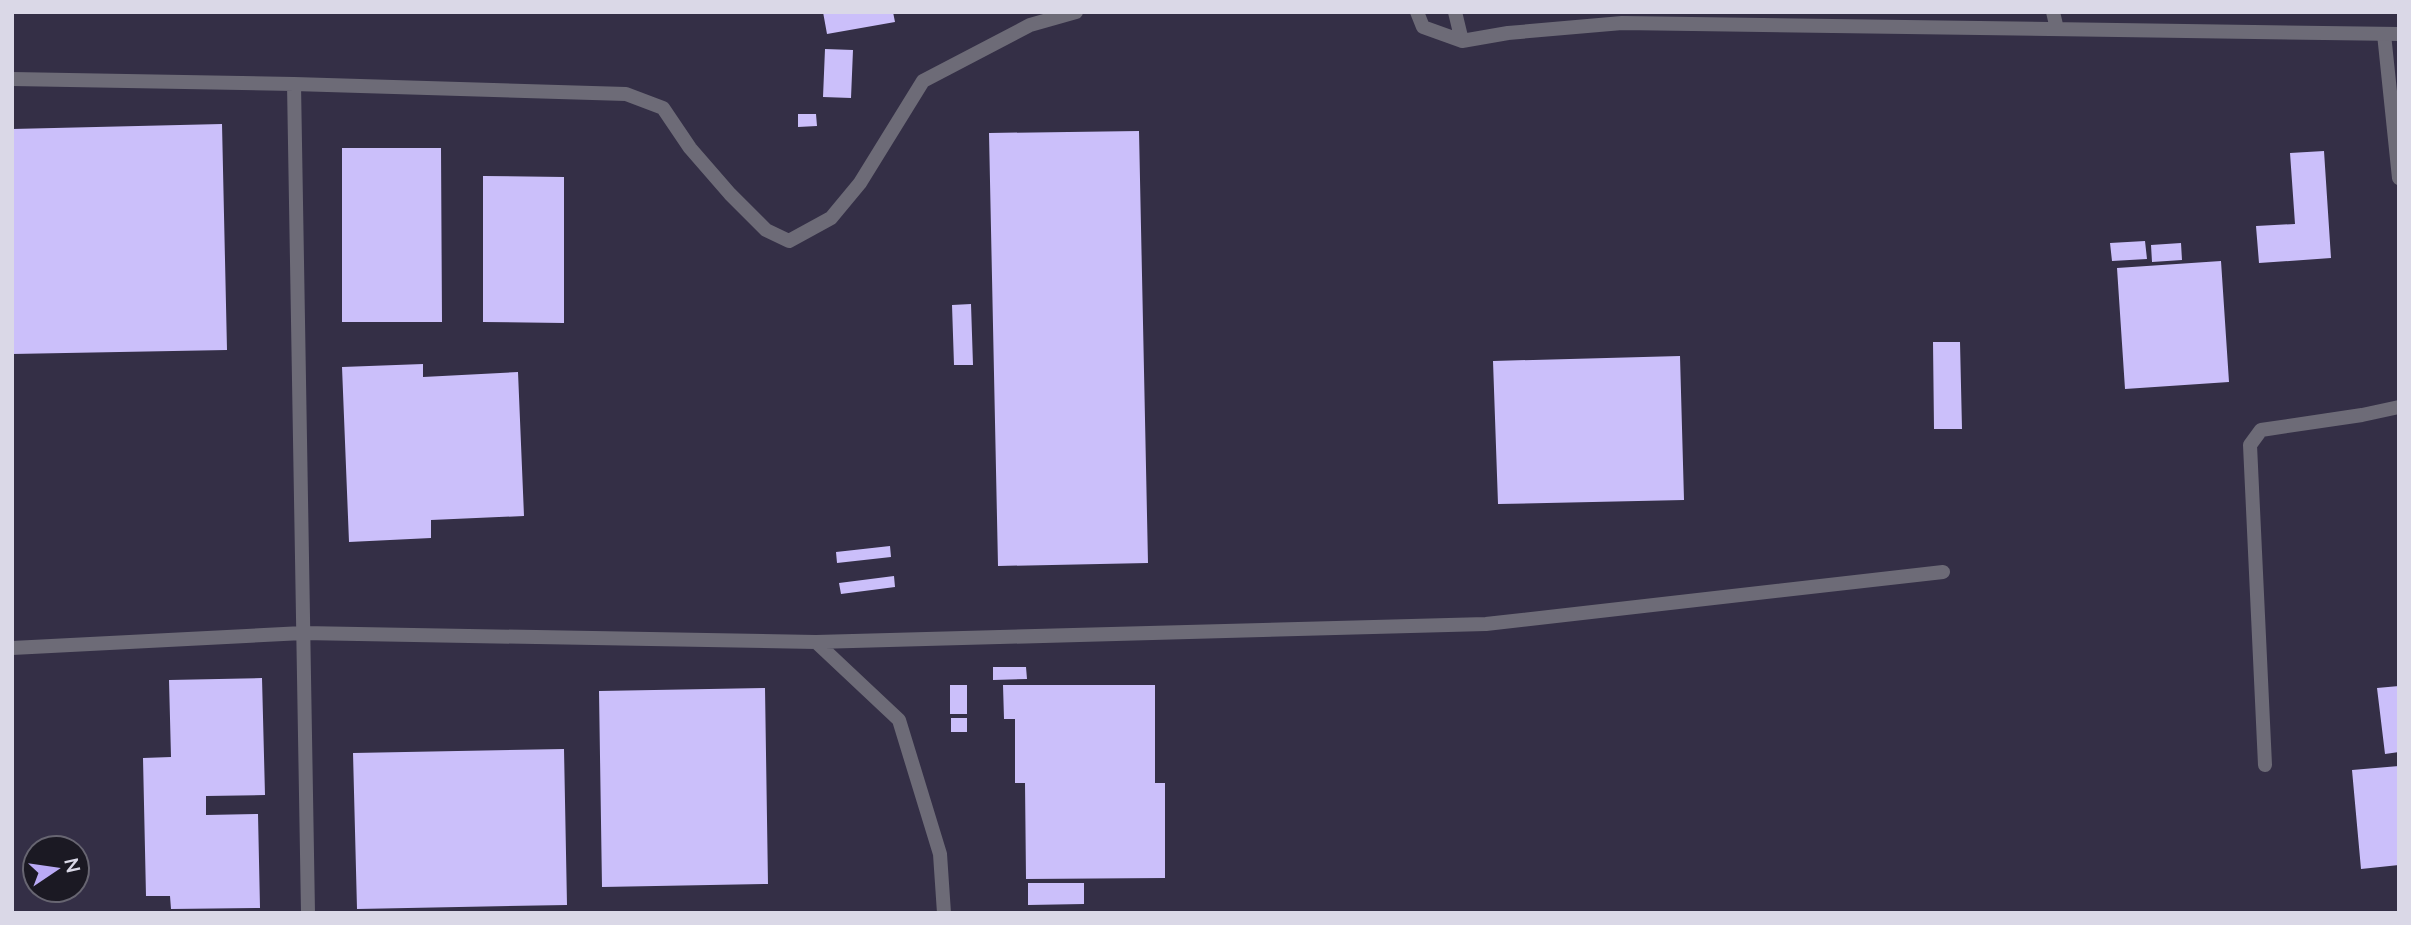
<svg xmlns="http://www.w3.org/2000/svg" width="2411" height="925" viewBox="0 0 2411 925" font-family="Lato,sans-serif">
	<rect width="100%" height="100%" fill="#342f46"/>
	<path fill="#cbbffa" d="M 823,12 L 893,12 L 895,22 L 827,34 Z
		M 825,49 L 853,50 L 851,98 L 823,97 Z
		M 798,114 L 816,114 L 817,126 L 798,127 Z
		M 222,124 L 227,350 L 12,354 L 12,129 Z
		M 1139,131 L 1148,563 L 998,566 L 989,133 Z
		M 342,148 L 441,148 L 442,322 L 342,322 Z
		M 2324,151 L 2331,258 L 2259,263 L 2256,226 L 2295,224 L 2290,153 Z
		M 483,176 L 564,177 L 564,323 L 483,322 Z
		M 2145,241 L 2147,259 L 2112,261 L 2110,243 Z
		M 2181,243 L 2182,260 L 2152,262 L 2151,245 Z
		M 2221,261 L 2229,382 L 2125,389 L 2117,268 Z
		M 971,304 L 973,365 L 954,365 L 952,305 Z
		M 1933,342 L 1960,342 L 1962,429 L 1934,429 Z
		M 1680,356 L 1684,500 L 1498,504 L 1493,361 Z
		M 423,364 L 423,377 L 518,372 L 524,516 L 431,520 L 431,538 L 349,542 L 342,367 Z
		M 890,546 L 891,557 L 837,563 L 836,552 Z
		M 894,576 L 895,587 L 841,594 L 839,583 Z
		M 993,667 L 1026,667 L 1027,679 L 993,680 Z
		M 262,678 L 265,795 L 206,796 L 206,815 L 258,814 L 260,908 L 171,909 L 170,896 L 146,896 L 143,758 L 171,757 L 169,680 Z
		M 950,685 L 967,685 L 967,714 L 950,714 Z
		M 1003,685 L 1155,685 L 1155,783 L 1165,783 L 1165,878 L 1026,879 L 1025,783 L 1015,783 L 1015,719 L 1004,719 Z
		M 2399,686 L 2399,752 L 2385,754 L 2377,688 Z
		M 765,688 L 768,884 L 602,887 L 599,691 Z
		M 951,718 L 967,718 L 967,732 L 951,732 Z
		M 564,749 L 567,905 L 357,909 L 353,753 Z
		M 2399,766 L 2399,865 L 2361,869 L 2352,770 Z
		M 1028,883 L 1084,883 L 1084,904 L 1028,905 Z"/>
	<g fill="none" stroke-linecap="round" stroke-linejoin="round">
		<path stroke="#6d6b77" stroke-width="14" d="M 2384,34 L 2399,178
			M 2265,765 L 2250,445 L 2261,430 L 2362,415 L 2399,407"/>
		<path stroke="#6d6b77" stroke-width="14" d="M 1417,12 L 1423,27 L 1462,41 L 1508,33 L 1622,23 L 2399,34
			M 1455,12 L 1462,41
			M 2053,12 L 2057,29
			M 12,79 L 294,84 L 308,913
			M 294,84 L 626,94 L 663,108 L 690,148 L 730,194 L 766,230 L 789,241 L 831,218 L 860,183 L 923,81 L 1030,25 L 1076,12
			M 816,642 L 1486,624 L 1943,572
			M 12,648 L 303,633 L 816,642 L 899,720 L 940,854 L 944,913"/>
	</g>
	<rect width="2411" height="925" fill="none" stroke="#dad8e7" stroke-width="28"/>
	<g transform="translate(56 869) rotate(77)"><circle r="33" fill="#1b1923" stroke="#676571" stroke-width="2"/>
	<path d="M0-5L12 26L0 18L-12 26Z" fill="#baaaf6"/>
	<text y="-10" font-size="19" font-weight="bold" text-anchor="middle" fill="#dad8e7">N</text>
	</g>
</svg>
